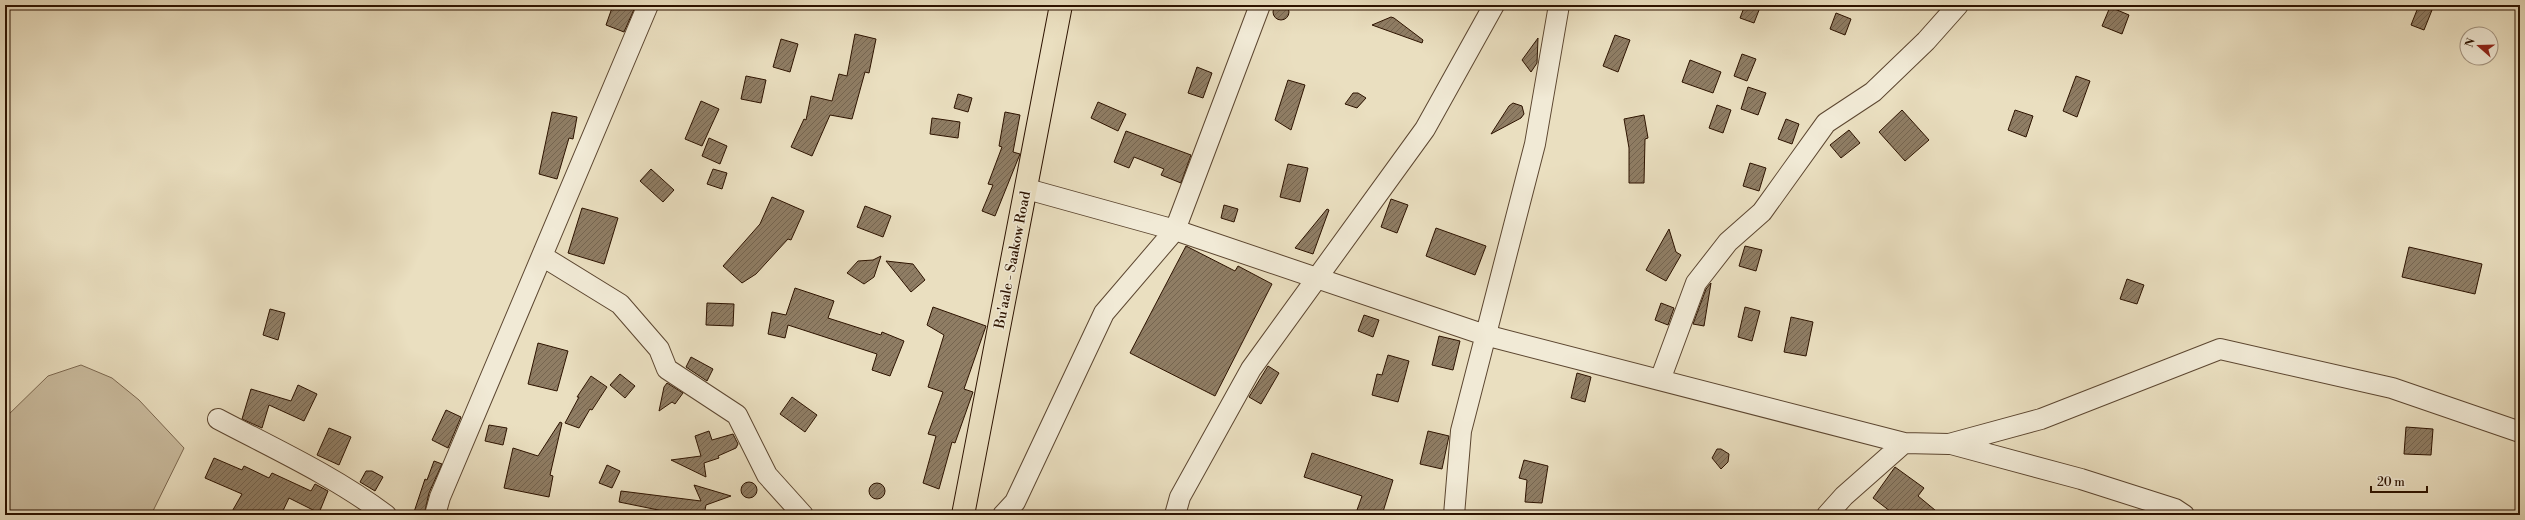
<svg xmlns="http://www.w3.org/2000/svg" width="2525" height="520" viewBox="0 0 2525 520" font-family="'Libre Bodoni',serif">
	<defs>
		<pattern id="building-hatch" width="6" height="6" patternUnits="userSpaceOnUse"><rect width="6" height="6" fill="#8f7d64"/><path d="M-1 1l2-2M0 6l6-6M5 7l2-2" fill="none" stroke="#756550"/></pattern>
	</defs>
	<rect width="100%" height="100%" fill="#eadfc0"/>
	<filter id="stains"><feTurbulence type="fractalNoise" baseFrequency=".005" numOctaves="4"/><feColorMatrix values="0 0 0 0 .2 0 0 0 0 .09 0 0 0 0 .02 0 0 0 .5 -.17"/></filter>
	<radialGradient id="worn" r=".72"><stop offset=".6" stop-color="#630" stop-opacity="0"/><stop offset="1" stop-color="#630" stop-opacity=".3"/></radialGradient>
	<path fill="#cabc9f" stroke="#7c6850" d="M 81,365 L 112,378 L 139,400 L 184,448 L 151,515 L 5,515 L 5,418 L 48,376 Z"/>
	<path fill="url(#building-hatch)" stroke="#2d1300" d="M1273 12a8 8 0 1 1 16 0a8 8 0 1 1-16 0Z
		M 613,5 L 636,5 L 624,32 L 606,25 Z
		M 1745,5 L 1761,5 L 1754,23 L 1740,18 Z
		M 2419,5 L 2434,5 L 2424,30 L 2411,25 Z
		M 2110,7 L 2129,15 L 2122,34 L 2102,26 Z
		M 1836,13 L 1851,19 L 1845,35 L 1830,29 Z
		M 1391,17 L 1394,18 L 1423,40 L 1422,43 L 1372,25 Z
		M 855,34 L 876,39 L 869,73 L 865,72 L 852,119 L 830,115 L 812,156 L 791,147 L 804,119 L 806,120 L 811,96 L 832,101 L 839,74 L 847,76 Z
		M 1615,35 L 1630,40 L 1618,72 L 1603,66 Z
		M 1538,38 L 1537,63 L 1531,72 L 1522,60 Z
		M 781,39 L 798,44 L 790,72 L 773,67 Z
		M 1742,54 L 1756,59 L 1747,81 L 1734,76 Z
		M 1690,60 L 1721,72 L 1713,93 L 1682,82 Z
		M 1197,67 L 1212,73 L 1203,98 L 1188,93 Z
		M 746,76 L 766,80 L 761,103 L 741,99 Z
		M 2076,76 L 2090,81 L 2077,117 L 2063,111 Z
		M 1288,80 L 1305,85 L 1291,130 L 1275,120 Z
		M 1748,87 L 1766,93 L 1758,115 L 1741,109 Z
		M 1353,93 L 1358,93 L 1366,98 L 1357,108 L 1345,104 Z
		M 958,94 L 972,98 L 968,112 L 954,108 Z
		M 701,101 L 719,109 L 702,146 L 685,139 Z
		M 1098,102 L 1126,114 L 1118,131 L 1091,118 Z
		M 1513,103 L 1522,106 L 1524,114 L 1521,118 L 1491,134 L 1509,106 Z
		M 1717,105 L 1731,110 L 1723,133 L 1709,128 Z
		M 1902,110 L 1929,140 L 1905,161 L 1879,132 Z
		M 2015,110 L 2033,116 L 2026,137 L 2008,130 Z
		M 552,112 L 577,117 L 573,139 L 569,138 L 557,179 L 539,174 Z
		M 1005,112 L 1020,115 L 1013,152 L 1020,154 L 995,216 L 982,211 L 993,185 L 988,184 L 1002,147 L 999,146 Z
		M 1644,115 L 1648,138 L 1645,139 L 1644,183 L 1629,183 L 1629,148 L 1624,119 Z
		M 932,118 L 960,122 L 958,138 L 930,134 Z
		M 1786,119 L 1799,124 L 1792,144 L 1778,139 Z
		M 1849,130 L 1860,143 L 1841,158 L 1830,145 Z
		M 1126,131 L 1191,155 L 1181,183 L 1161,175 L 1164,169 L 1134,157 L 1129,168 L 1114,162 Z
		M 709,138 L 727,146 L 720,164 L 702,156 Z
		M 1750,163 L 1766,168 L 1759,191 L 1743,186 Z
		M 1288,164 L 1308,168 L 1300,202 L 1280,197 Z
		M 651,169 L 674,190 L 663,202 L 640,181 Z
		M 713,169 L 727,173 L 722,189 L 707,184 Z
		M 772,197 L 804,211 L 791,240 L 788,239 L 756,274 L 742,283 L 723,266 L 760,224 Z
		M 1391,199 L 1408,205 L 1397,233 L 1381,227 Z
		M 1224,205 L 1238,209 L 1234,222 L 1221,218 Z
		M 865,206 L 891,216 L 883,237 L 857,227 Z
		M 582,208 L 618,218 L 604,264 L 568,253 Z
		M 1327,209 L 1329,210 L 1313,254 L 1295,248 Z
		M 1436,228 L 1486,246 L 1475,275 L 1426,256 Z
		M 1669,229 L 1676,252 L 1681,255 L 1666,281 L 1646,270 Z
		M 1186,246 L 1235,271 L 1238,266 L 1272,284 L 1215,396 L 1130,353 Z
		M 1745,246 L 1762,250 L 1756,271 L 1739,266 Z
		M 2409,247 L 2482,264 L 2475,294 L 2402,277 Z
		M 881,256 L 874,277 L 864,284 L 847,273 L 858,261 L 873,260 Z
		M 886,261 L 913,264 L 925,280 L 911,292 Z
		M 2127,279 L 2144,285 L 2137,304 L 2120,299 Z
		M 1711,283 L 1704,326 L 1693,324 L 1706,289 Z
		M 795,288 L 834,301 L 828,318 L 881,335 L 882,332 L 904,341 L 890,376 L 872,370 L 877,354 L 788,325 L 785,338 L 768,334 L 772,312 L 786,315 Z
		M 707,303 L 734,304 L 733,326 L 706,325 Z
		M 1661,303 L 1674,308 L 1668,325 L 1655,320 Z
		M 933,307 L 986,326 L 964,389 L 973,392 L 955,443 L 952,442 L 939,489 L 923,483 L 936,436 L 928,434 L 943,392 L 928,387 L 944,335 L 927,325 Z
		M 1745,307 L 1760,311 L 1752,341 L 1738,337 Z
		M 270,309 L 285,313 L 278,340 L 263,335 Z
		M 1364,315 L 1379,320 L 1373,337 L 1358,331 Z
		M 1791,317 L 1813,322 L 1806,356 L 1784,352 Z
		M 1439,336 L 1460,341 L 1453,370 L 1432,365 Z
		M 538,343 L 568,351 L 557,391 L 528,384 Z
		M 1388,355 L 1409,361 L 1398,402 L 1372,395 L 1377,374 L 1382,375 Z
		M 691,357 L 713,369 L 707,381 L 686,367 Z
		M 1268,366 L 1279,373 L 1261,404 L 1249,397 Z
		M 1577,373 L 1591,377 L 1585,402 L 1571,398 Z
		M 620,374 L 635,386 L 625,398 L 610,385 Z
		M 591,376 L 607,387 L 592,410 L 590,409 L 579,428 L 565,423 L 579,397 L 577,397 Z
		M 667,383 L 683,393 L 675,404 L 672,402 L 659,411 L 664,387 Z
		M 298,385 L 317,394 L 304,421 L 269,405 L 262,428 L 242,419 L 251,389 L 291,401 Z
		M 792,397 L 817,415 L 805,432 L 780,414 Z
		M 446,410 L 461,417 L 448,448 L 432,440 Z
		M 560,422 L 562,423 L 550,475 L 553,476 L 549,497 L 504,488 L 513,448 L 538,456 Z
		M 489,425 L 507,428 L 503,445 L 485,441 Z
		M 2406,427 L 2433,429 L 2431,455 L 2404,454 Z
		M 329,428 L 351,437 L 339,465 L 317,455 Z
		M 709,431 L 712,440 L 733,434 L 738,444 L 736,448 L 718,456 L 719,458 L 704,463 L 706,477 L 671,460 L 701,456 L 695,436 Z
		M 1428,431 L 1449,436 L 1442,469 L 1420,464 Z
		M 1717,449 L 1721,449 L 1729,454 L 1728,462 L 1721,469 L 1712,458 Z
		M 1312,453 L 1393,480 L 1382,515 L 1371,515 L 1357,510 L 1362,496 L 1304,477 Z
		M 214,458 L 242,470 L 244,466 L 269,478 L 272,473 L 311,491 L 315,484 L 328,491 L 319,513 L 289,498 L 281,515 L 230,515 L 242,494 L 205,478 Z
		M 1524,460 L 1548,466 L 1542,503 L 1525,502 L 1527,480 L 1519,478 Z
		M 434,461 L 442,464 L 429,493 L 424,515 L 413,515 L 425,479 L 427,480 Z
		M 607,465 L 620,471 L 612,488 L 599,483 Z
		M 1895,467 L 1924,488 L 1918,496 L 1941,515 L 1895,515 L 1873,498 Z
		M 366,471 L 372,471 L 383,477 L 375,491 L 360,482 Z
		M741 490a8 8 0 1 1 16 0a8 8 0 1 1-16 0Z
		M869 491a8 8 0 1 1 16 0a8 8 0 1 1-16 0Z
		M 694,485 L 731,496 L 706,505 L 704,515 L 673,515 L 673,513 L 619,502 L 621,491 L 701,501 Z"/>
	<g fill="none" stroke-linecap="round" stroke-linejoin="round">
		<defs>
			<path id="minor" d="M 1027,189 L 1175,230 L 1485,335 L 1904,443 L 1949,444 L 2041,419 L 2220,349 L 2392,388 L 2520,432
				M 542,256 L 620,304 L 659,349 L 667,369 L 737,415 L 767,475 L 803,515
				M 1660,380 L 1696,283 L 1728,242 L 1762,212 L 1826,123 L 1873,92 L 1926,41 L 1958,5
				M 218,419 C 275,449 334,476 386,515
				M 1951,444 L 2081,479 L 2175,509 L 2184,515
				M 435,515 L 440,497 L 648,5
				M 1003,515 L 1015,502 L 1104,313 L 1175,230 L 1260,5
				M 1175,515 L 1180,497 L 1251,369 L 1425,129 L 1494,5
				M 1454,515 L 1461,431 L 1535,144 L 1559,5
				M 1827,515 L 1844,496 L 1904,443"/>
			<path id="major" d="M 963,515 L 1061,5"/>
		</defs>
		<use href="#minor" stroke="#5c4630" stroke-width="22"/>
		<use href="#major" stroke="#2d1300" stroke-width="24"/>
		<use href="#minor" stroke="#f1ead6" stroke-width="20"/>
		<use href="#major" stroke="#eadfc0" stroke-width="22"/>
	</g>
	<g text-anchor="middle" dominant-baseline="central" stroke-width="3" stroke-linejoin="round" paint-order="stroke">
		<g font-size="14" fill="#2d1300" stroke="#f1ead6">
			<text transform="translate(1013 260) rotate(-79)">Bu'aale - Saakow Road</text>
		</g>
	</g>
	<rect width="2525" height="520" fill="none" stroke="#eadfc0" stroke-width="20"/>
	<rect x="6" y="6" width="2513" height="508" fill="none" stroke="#2d1300" stroke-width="2"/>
	<rect x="10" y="10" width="2505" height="500" fill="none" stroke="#2d1300"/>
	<g transform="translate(2479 46) rotate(290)"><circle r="19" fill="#f1ead6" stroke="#a39480"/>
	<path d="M0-3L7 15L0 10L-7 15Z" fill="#8f2418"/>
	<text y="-6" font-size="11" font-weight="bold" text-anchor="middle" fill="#2d1300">N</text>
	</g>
	<path d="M2371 486v6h56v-6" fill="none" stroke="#2d1300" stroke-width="2"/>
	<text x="2377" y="486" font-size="12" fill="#2d1300" stroke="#f1ead6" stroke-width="3" paint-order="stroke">20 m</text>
	<rect width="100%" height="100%" filter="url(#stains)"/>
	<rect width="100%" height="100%" fill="url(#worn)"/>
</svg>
